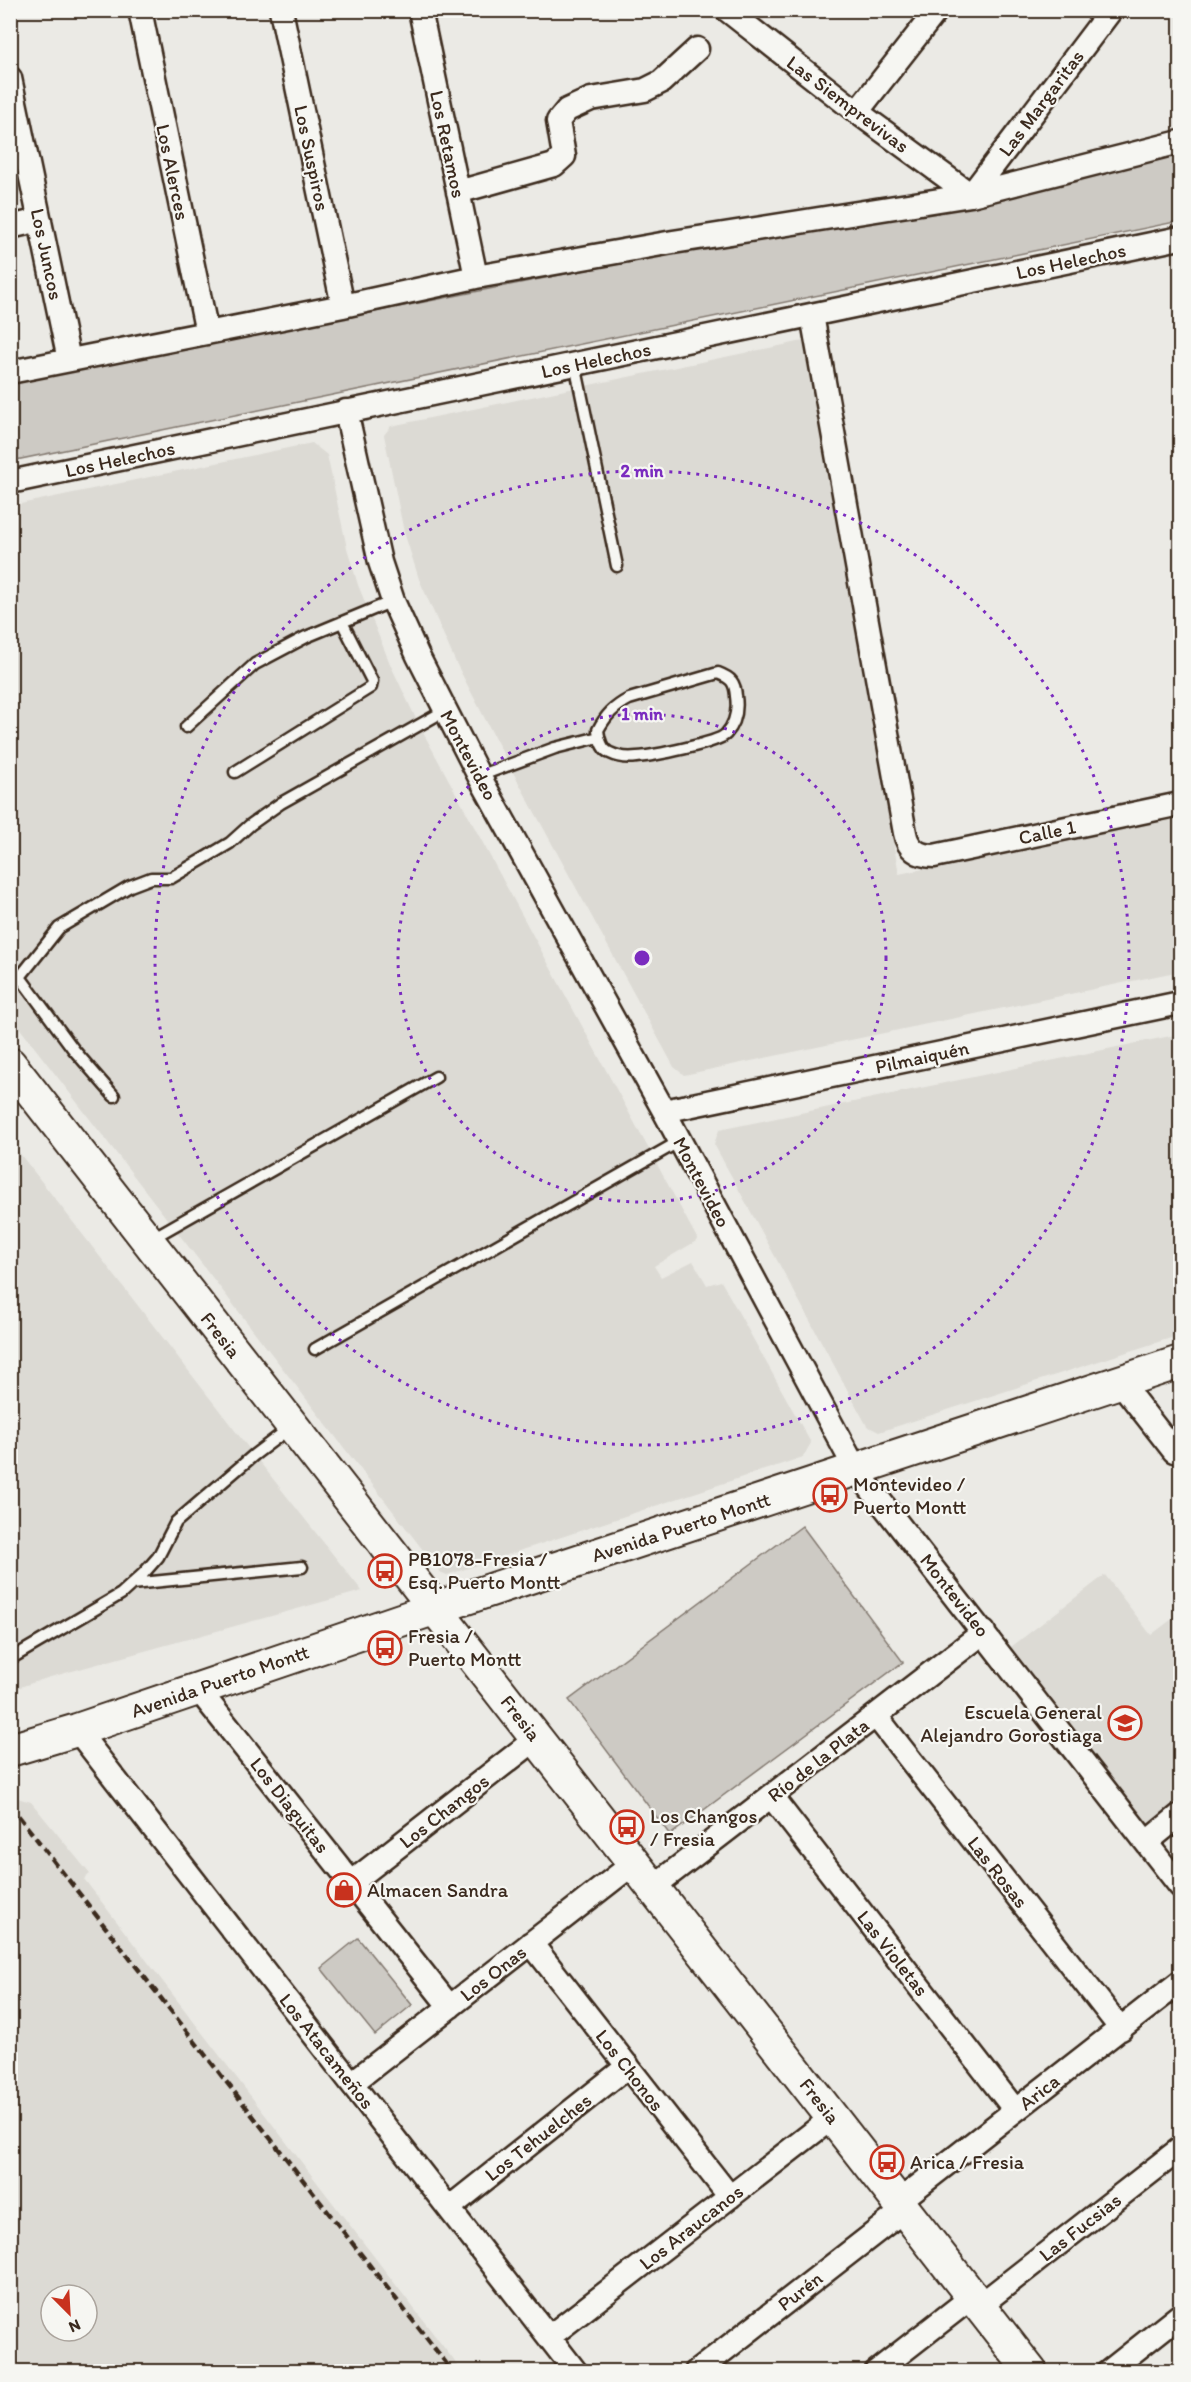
<svg xmlns="http://www.w3.org/2000/svg" width="1191" height="2382" viewBox="0 0 1191 2382" font-family="Itim,sans-serif">
	<rect width="100%" height="100%" fill="#ebeae5"/>
	<filter id="ink" filterUnits="userSpaceOnUse"><feTurbulence type="fractalNoise" baseFrequency=".0167" numOctaves="2"/><feDisplacementMap in="SourceGraphic" scale="12" xChannelSelector="R" yChannelSelector="G"/><feConvolveMatrix kernelMatrix="1 2 1 2 8 2 1 2 1" color-interpolation-filters="sRGB"/></filter>
	<g filter="url(#ink)">
		<path fill="#dcdad4" fill-rule="evenodd" d="M 803,341 L 899,874 L 1180,816 L 1180,971 L 684,1075 L 674,1067 L 509,765 L 456,663 L 419,579 L 404,532 L 384,435 L 391,426 Z
			M 312,443 L 327,455 L 347,548 L 358,585 L 391,666 L 419,725 L 698,1240 L 654,1266 L 661,1277 L 693,1261 L 707,1285 L 721,1281 L 811,1443 L 803,1457 L 447,1575 L 440,1572 L 11,1017 L 11,506 Z
			M 1180,1034 L 1180,1335 L 879,1432 L 867,1426 L 714,1144 L 719,1130 Z
			M 10,1141 L 254,1455 L 362,1591 L 47,1678 L 11,1690 Z
			M 1105,1575 L 1151,1635 L 1180,1613 L 1180,1800 L 1148,1825 L 1011,1647 Z
			M 11,1793 L 14,1797 L 31,1802 L 90,1874 L 84,1879 L 462,2371 L 11,2371 ZM 51,2295 L 87,2295 L 87,2331 L 51,2331 Z"/>
		<path fill="#cdcac4" stroke="#847a71" stroke-width="1.5" d="M 1180,152 L 1180,221 L 11,461 L 11,384 Z
			M 802,1526 L 903,1662 L 670,1835 L 569,1700 Z
			M 358,1938 L 412,2005 L 375,2035 L 321,1968 Z"/>
		<g fill="none" stroke-linecap="round" stroke-linejoin="round">
			<defs>
				<path id="lane" d="M 575,364 L 617,566
					M 718,673 C 731,678 735,682 736,696 C 738,710 736,723 726,734 C 718,743 652,756 637,757 C 629,758 618,757 610,753 C 602,750 599,738 598,730 C 606,715 614,707 629,699 Z
					M 186,727 L 255,664 L 306,637 L 393,601
					M 235,772 L 371,687 L 372,681 L 342,622
					M 479,776 L 555,748 L 599,737
					M 20,977 L 59,928 L 130,886 L 151,878 L 171,878 L 230,843 L 250,825 L 281,803 L 446,710
					M 10,982 L 20,977 L 74,1050 L 114,1096
					M 149,1240 L 436,1077
					M 315,1349 L 680,1141
					M 132,1584 L 302,1567
					M 10,1659 L 121,1594 L 143,1574 L 158,1557 L 176,1522 L 254,1455 L 291,1427"/>
				<path id="street" d="M 140,10 L 207,333
					M 281,10 L 343,306
					M 420,10 L 476,277
					M 727,10 L 857,112 L 971,195 L 1111,10
					M 10,78 L 69,360
					M 857,112 L 937,10
					M 458,192 L 554,165 L 564,156 L 558,121 L 567,110 L 591,99 L 645,90 L 661,82 L 697,49
					M 10,227 L 40,220
					M 812,315 L 905,833 C 908,849 918,856 934,856 L 1180,804
					M 10,372 L 343,306 L 476,277 L 673,242 L 971,195 L 1180,142
					M 346,411 L 380,562 L 393,601 L 418,656 L 479,776 L 664,1111 L 856,1470 L 1180,1886
					M 10,482 L 1180,238
					M 664,1111 L 1180,1003
					M 1120,1382 L 1174,1451
					M 198,1689 L 450,2007
					M 876,1716 L 1121,2029
					M 77,1730 L 576,2372
					M 771,1796 L 1015,2110
					M 1147,1842 L 1180,1815
					M 351,1883 L 537,1738
					M 653,1887 L 984,1632
					M 531,1943 L 730,2197
					M 352,2083 L 634,1863
					M 898,2202 L 1180,1982
					M 449,2208 L 628,2066
					M 979,2306 L 1180,2149
					M 549,2337 L 833,2117
					M 696,2372 L 904,2210
					M 876,2372 L 972,2297
					M 1108,2372 L 1180,2315"/>
				<path id="secondary" d="M 10,1064 L 1031,2372
					M 10,1750 L 77,1730 L 436,1608 L 1180,1362"/>
			</defs>
			<use href="#lane" stroke="#3b2a1e" stroke-width="15"/>
			<use href="#street" stroke="#3b2a1e" stroke-width="27"/>
			<use href="#secondary" stroke="#3b2a1e" stroke-width="36"/>
			<path stroke="#3b2a1e" stroke-width="4" stroke-dasharray="6 4.5" stroke-linecap="butt" d="M 1154,10 L 1159,15 L 1163,10"/>
			<use href="#lane" stroke="#f6f6f2" stroke-width="10"/>
			<use href="#street" stroke="#f6f6f2" stroke-width="22"/>
			<use href="#secondary" stroke="#f6f6f2" stroke-width="32"/>
			<path stroke="#3b2a1e" stroke-width="4.5" stroke-dasharray="9 4.5" stroke-linecap="butt" d="M 10,1805 L 453,2372"/>
		</g>
	</g>
	<g fill="none" stroke="#7b2cbf" stroke-width="3" stroke-dasharray="3 6">
		<circle cx="642" cy="958" r="244"/>
		<circle cx="642" cy="958" r="487"/>
	</g>
	<defs>
		<symbol id="bus-ring" viewBox="-11 -11 22 22"><circle r="9.5" fill="#f6f6f2" stroke="#c8321e" stroke-width="1.5"/><path d="M-5-6H5V4H4V6H2V4H-2V6H-4V4H-5ZM-3.5-4V0h7V-4ZM-3.5 1.2v1.5H-2V1.2ZM2 1.2v1.5H3.5V1.2Z" fill="#c8321e"/></symbol>
		<symbol id="school-ring" viewBox="-11 -11 22 22"><circle r="9.5" fill="#f6f6f2" stroke="#c8321e" stroke-width="1.5"/><path d="M0-5L7-2L0 1L-7-2ZM-4 1L0 2.5L4 1V4Q0 6-4 4Z" fill="#c8321e"/></symbol>
		<symbol id="shop-ring" viewBox="-11 -11 22 22"><circle r="9.5" fill="#f6f6f2" stroke="#c8321e" stroke-width="1.5"/><path d="M-5-2.5h2.3a2.7 3.5 0 0 1 5.4 0H5L5.5 6h-11ZM-1.5-2.5h3a1.5 2.3 0 0 0-3 0Z" fill="#c8321e"/></symbol>
	</defs>
	<g fill-rule="evenodd">
		<use href="#bus-ring" x="811" y="1476" width="38" height="38"/>
		<use href="#bus-ring" x="366" y="1552" width="38" height="38"/>
		<use href="#bus-ring" x="366" y="1629" width="38" height="38"/>
		<use href="#school-ring" x="1106" y="1704" width="38" height="38"/>
		<use href="#bus-ring" x="608" y="1808" width="38" height="38"/>
		<use href="#shop-ring" x="325" y="1871" width="38" height="38"/>
		<use href="#bus-ring" x="868" y="2143" width="38" height="38"/>
	</g>
	<g text-anchor="middle" dominant-baseline="central" stroke-width="4.5" stroke-linejoin="round" paint-order="stroke">
		<g font-size="20" fill="#3b2a1e" stroke="#f6f6f2">
			<text transform="translate(1041 103) rotate(-53)">Las Margaritas</text>
			<text transform="translate(848 104) rotate(37)">Las Siemprevivas</text>
			<text transform="translate(448 144) rotate(78)">Los Retamos</text>
			<text transform="translate(312 158) rotate(78)">Los Suspiros</text>
			<text transform="translate(173 172) rotate(78)">Los Alerces</text>
			<text transform="translate(47 254) rotate(78)">Los Juncos</text>
			<text transform="translate(1071 261) rotate(-12)">Los Helechos</text>
			<text transform="translate(596 360) rotate(-12)">Los Helechos</text>
			<text transform="translate(120 459) rotate(-12)">Los Helechos</text>
			<text transform="translate(469 755) rotate(62)">Montevideo</text>
			<text transform="translate(1047 832) rotate(-12)">Calle 1</text>
			<text transform="translate(922 1057) rotate(-12)">Pilmaiquén</text>
			<text transform="translate(702 1182) rotate(62)">Montevideo</text>
			<text transform="translate(221 1335) rotate(52)">Fresia</text>
			<text transform="translate(681 1527) rotate(-18)">Avenida Puerto Montt</text>
			<text transform="translate(955 1595) rotate(52)">Montevideo</text>
			<text transform="translate(220 1681) rotate(-19)">Avenida Puerto Montt</text>
			<text transform="translate(521 1718) rotate(52)">Fresia</text>
			<text transform="translate(818 1760) rotate(-38)">Río de la Plata</text>
			<text transform="translate(290 1805) rotate(52)">Los Diaguitas</text>
			<text transform="translate(444 1811) rotate(-38)">Los Changos</text>
			<text transform="translate(998 1872) rotate(52)">Las Rosas</text>
			<text transform="translate(893 1953) rotate(52)">Las Violetas</text>
			<text transform="translate(493 1973) rotate(-38)">Los Onas</text>
			<text transform="translate(327 2051) rotate(52)">Los Atacameños</text>
			<text transform="translate(630 2070) rotate(52)">Los Chonos</text>
			<text transform="translate(1039 2092) rotate(-38)">Arica</text>
			<text transform="translate(820 2101) rotate(52)">Fresia</text>
			<text transform="translate(538 2137) rotate(-38)">Los Tehuelches</text>
			<text transform="translate(691 2227) rotate(-38)">Los Araucanos</text>
			<text transform="translate(1080 2227) rotate(-38)">Las Fucsias</text>
			<text transform="translate(800 2291) rotate(-38)">Purén</text>
		</g>
		<g font-size="20" fill="#3b2a1e" stroke="#f6f6f2" text-anchor="start">
			<text x="853" y="1484">Montevideo /<tspan x="853" dy="23">Puerto Montt</tspan></text>
			<text x="408" y="1559">PB1078-Fresia /<tspan x="408" dy="23">Esq. Puerto Montt</tspan></text>
			<text x="408" y="1636">Fresia /<tspan x="408" dy="23">Puerto Montt</tspan></text>
			<text x="1102" y="1712" text-anchor="end">Escuela General<tspan x="1102" dy="23">Alejandro Gorostiaga</tspan></text>
			<text x="650" y="1816">Los Changos<tspan x="650" dy="23">/ Fresia</tspan></text>
			<text x="367" y="1890">Almacen Sandra</text>
			<text x="910" y="2162">Arica / Fresia</text>
		</g>
	</g>
	<circle cx="642" cy="958" r="9" fill="#7b2cbf" stroke="#f6f6f2" stroke-width="3"/>
	<g font-size="18" text-anchor="middle" font-weight="bold" fill="#7b2cbf" stroke="#f6f6f2" stroke-width="4.5" stroke-linejoin="round" paint-order="stroke">
		<text x="642" y="477">2 min</text>
		<text x="642" y="720">1 min</text>
	</g>
	<rect width="1191" height="2382" fill="none" stroke="#f6f6f2" stroke-width="36"/>
	<rect x="18" y="18" width="1155" height="2346" fill="none" stroke="#3b2a1e" stroke-width="2" filter="url(#ink)"/>
	<g transform="translate(69 2313) rotate(156)"><circle r="28" fill="#f6f6f2" stroke="#aba49d" stroke-width="1.5"/>
	<path d="M0-4.5L10 22L0 15L-10 22Z" fill="#c8321e"/>
	<text y="-9" font-size="16" font-weight="bold" text-anchor="middle" fill="#3b2a1e">N</text>
	</g>
</svg>
